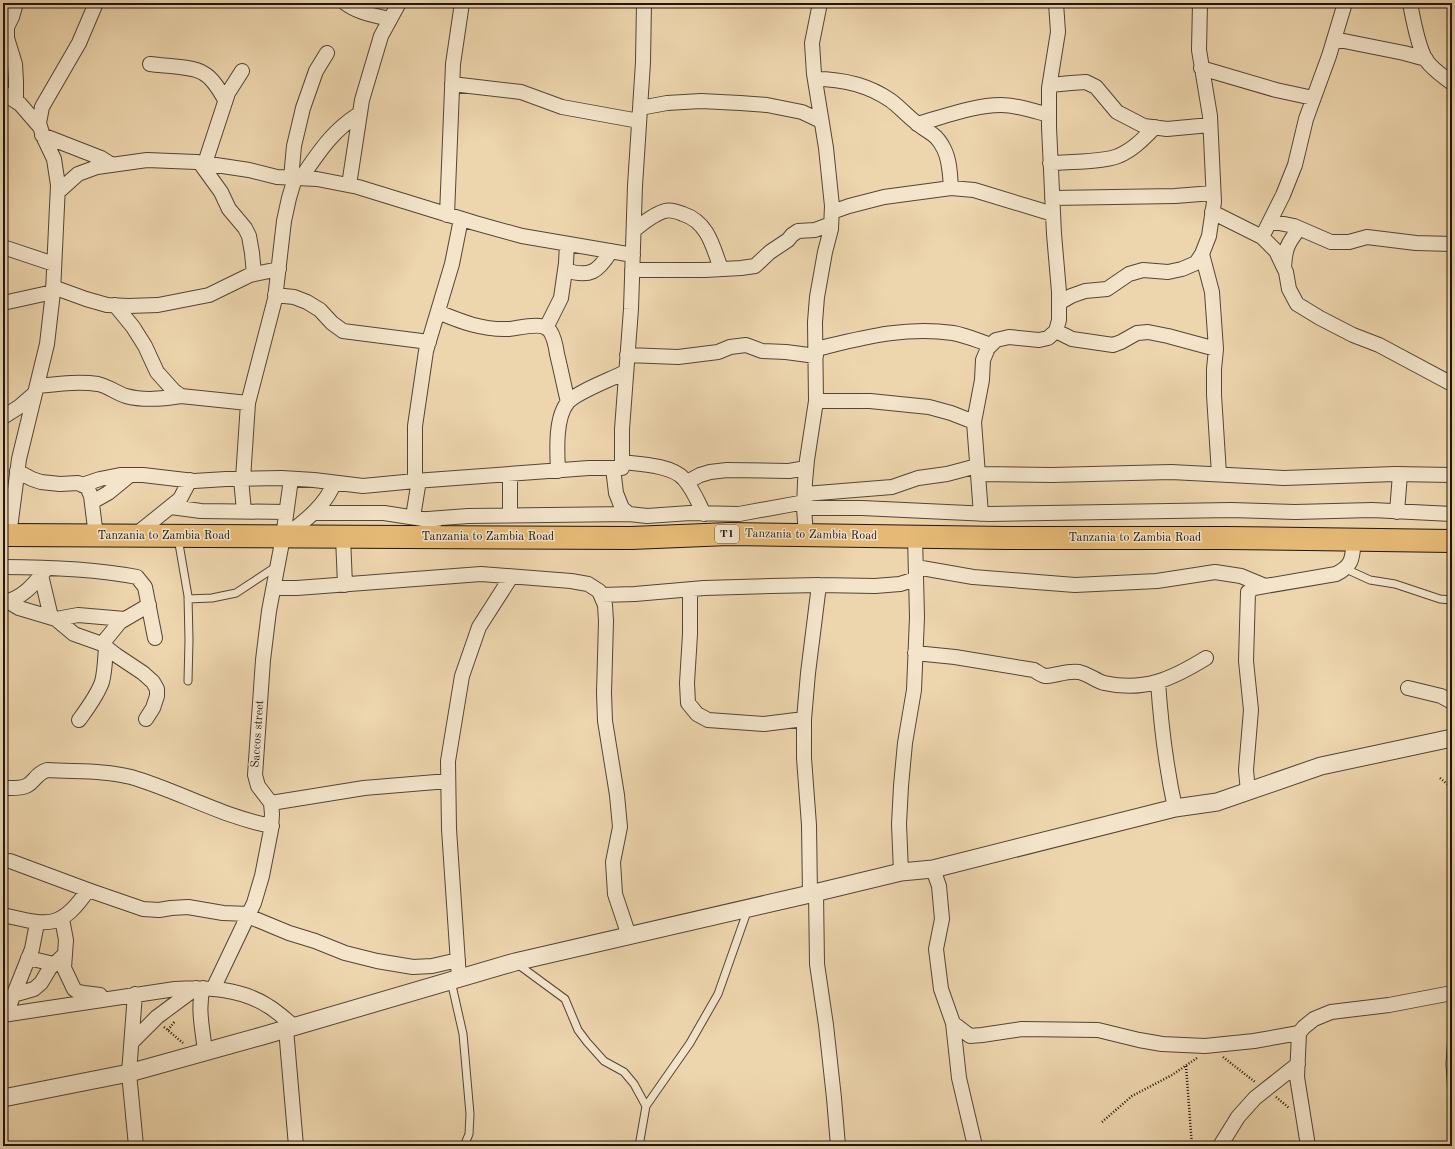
<svg xmlns="http://www.w3.org/2000/svg" width="1455" height="1149" viewBox="0 0 1455 1149" font-family="'Old Standard TT',serif">
	<rect width="100%" height="100%" fill="#edd5ad"/>
	<filter id="stains"><feTurbulence type="fractalNoise" baseFrequency=".005" numOctaves="4"/><feColorMatrix values="0 0 0 0 .2 0 0 0 0 .09 0 0 0 0 .02 0 0 0 .5 -.17"/></filter>
	<radialGradient id="worn" r=".72"><stop offset=".6" stop-color="#630" stop-opacity="0"/><stop offset="1" stop-color="#630" stop-opacity=".3"/></radialGradient>
	<g fill="none" stroke-linecap="round" stroke-linejoin="round">
		<defs>
			<path id="service" d="M 178,538 L 188,596 L 189,640 L 188,681
				M 1346,569 L 1370,580 L 1395,584 L 1440,599 L 1452,600
				M 188,599 L 212,598 L 236,593 L 277,566
				M 516,963 L 565,999 L 578,1030 L 587,1042 L 604,1061 L 624,1072 L 634,1084 L 646,1106
				M 451,981 L 463,1034 L 470,1114 L 469,1134 L 464,1146
				M 1452,1034 L 1450,1064 L 1452,1093
				M 639,1146 L 646,1106 L 690,1043 L 718,994 L 748,909"/>
			<path id="minor" d="M 16,3 L 12,17 L 7,27 L 7,38 L 15,64 L 16,81 L 16,101
				M 345,3 C 358,13 374,15 389,19
				M 1410,3 C 1413,19 1418,47 1426,60 C 1433,70 1443,76 1452,83
				M 1334,39 L 1404,53 L 1426,59
				M 150,64 C 163,66 193,66 203,73 C 213,78 220,91 225,100
				M 1201,68 L 1276,90 L 1313,98
				M 815,79 C 842,79 868,85 890,100 C 900,107 908,117 918,124 C 930,134 936,133 944,149 C 950,161 950,175 951,188
				M 452,84 L 521,92 L 562,107 L 639,121
				M 1050,85 L 1071,83 L 1086,82 L 1096,87 L 1117,112 L 1144,126 L 1167,129 L 1210,125
				M 3,93 L 20,104 L 40,127
				M 640,108 L 667,103 L 701,101 L 740,103 L 767,105 L 802,112 L 821,121
				M 917,124 C 943,117 974,105 1001,105 C 1017,105 1034,111 1049,115
				M 42,135 L 101,158 L 112,165
				M 200,163 L 221,192 L 229,209 L 245,228 L 249,236 L 252,253 L 254,274
				M 205,163 L 228,93 L 242,71
				M 1050,163 C 1067,162 1104,162 1118,156 C 1133,150 1144,138 1155,127
				M 291,178 L 294,146 L 303,108 L 316,71 L 327,53
				M 301,178 C 319,152 332,131 359,114
				M 349,185 L 362,100 L 381,36 L 399,3
				M 58,192 L 78,174 L 97,167 L 147,160 L 196,162 L 249,170 L 277,177 L 317,179 L 358,187 L 475,223 L 522,236 L 633,255
				M 1052,198 L 1175,196 L 1213,193
				M 832,212 L 849,206 L 884,197 L 951,188 L 974,190 L 1053,214
				M 1212,212 L 1262,237 L 1276,251 L 1286,272 L 1289,289 L 1297,304 L 1320,318 L 1353,335 L 1379,345 L 1452,384
				M 447,215 L 453,64 L 462,3
				M 1270,221 L 1294,226 L 1331,242 L 1349,242 L 1367,237 L 1416,243 L 1452,244
				M 634,230 C 642,224 655,213 665,211 C 671,209 678,212 683,214 C 708,222 713,247 721,269
				M 1262,237 L 1283,195 L 1295,165 L 1306,119 L 1329,56 L 1345,3
				M 3,247 L 54,264
				M 1202,254 L 1212,292 L 1216,349 L 1214,369 L 1214,395 L 1219,474
				M 1284,268 C 1285,249 1287,244 1299,229
				M 565,270 C 590,278 598,272 611,251
				M 632,270 L 705,270 L 741,268 L 755,266 L 770,252 L 788,240 L 792,235 L 798,231 L 815,230 L 831,224
				M 53,287 L 86,299 L 107,305 L 128,306 L 158,305 L 209,295 L 250,275 L 279,269
				M 275,295 L 294,297 L 307,302 L 320,310 L 332,323 L 343,331 L 429,342
				M 3,303 L 53,292
				M 1059,303 L 1071,296 L 1085,291 L 1107,289 L 1129,274 L 1143,270 L 1168,272 L 1182,269 L 1196,263 L 1202,254 L 1209,236 L 1214,202 L 1210,116 L 1199,50 L 1200,3
				M 115,305 L 133,327 L 145,346 L 157,372 L 174,391 L 181,396 L 248,403
				M 438,312 C 462,322 482,330 509,329 C 519,328 544,321 550,331 C 554,337 556,347 557,354 C 561,370 564,386 568,402
				M 546,328 L 561,298 L 566,263 L 567,244
				M 1056,331 L 1072,339 L 1113,345 L 1121,342 L 1137,333 L 1148,332 L 1168,336 L 1216,349
				M 816,349 C 862,338 904,326 953,333 C 965,335 979,341 991,345
				M 627,355 L 678,357 L 718,352 L 730,347 L 746,345 L 762,351 L 786,352 L 816,356
				M 37,386 C 57,384 78,381 98,384 C 108,386 116,393 126,396 C 144,401 163,399 181,396
				M 816,401 L 870,401 L 929,407 L 951,413 L 974,422
				M 3,417 L 19,407 L 35,393
				M 622,462 C 639,464 672,465 684,479 C 693,489 698,502 704,514
				M 613,468 L 616,493 L 622,508 L 629,514 L 647,516 L 690,513 L 739,514 L 805,502
				M 17,471 L 32,479 L 41,482 L 60,484 L 78,483 L 87,487 L 91,496 L 96,536
				M 558,471 C 557,451 555,417 568,402 C 577,392 612,379 625,372
				M 978,474 L 1052,475 L 1171,472 L 1284,478 L 1395,474 L 1452,475
				M 241,479 L 244,511
				M 243,479 L 248,403 L 275,299 L 284,221 L 289,198 L 295,178
				M 415,481 L 415,426 L 426,351 L 452,264 L 461,219
				M 687,482 L 700,475 L 710,472 L 727,470 L 789,471 L 806,468
				M 82,485 L 100,479 L 120,475 L 143,475 L 194,481 L 226,479 L 282,478 L 314,480 L 363,486 L 415,481 L 589,468 L 622,468 L 622,429 L 631,309 L 635,186 L 643,62 L 644,3
				M 805,494 L 892,487 L 918,478 L 947,474 L 977,466
				M 92,502 L 108,493 L 130,475
				M 171,507 L 201,511 L 286,512
				M 804,508 L 862,508 L 989,514 L 1231,510 L 1295,512 L 1372,510 L 1452,514
				M 1397,512 L 1400,474
				M 313,513 L 384,513 L 436,521
				M 981,514 L 974,422 L 982,380 L 983,360 L 988,348 L 996,340 L 1009,337 L 1039,340 L 1048,338 L 1056,331 L 1059,320 L 1059,292 L 1054,234 L 1049,127 L 1049,88 L 1058,32 L 1056,3
				M 510,515 L 510,474
				M 413,517 L 419,480
				M 428,519 L 468,516 L 629,514
				M 806,535 L 804,508 L 805,482 L 807,460 L 816,401 L 815,322 L 817,297 L 825,252 L 831,229 L 832,206 L 826,148 L 814,74 L 812,43 L 820,3
				M 9,536 L 19,459 L 47,344 L 53,292 L 58,185 L 54,159 L 43,136 L 39,123 L 42,107 L 79,43 L 96,3
				M 134,536 L 180,499 L 190,480
				M 285,536 C 304,522 326,505 334,483
				M 343,537 L 345,585
				M 3,567 C 46,567 95,569 137,577 L 145,587 L 155,638
				M 916,567 L 973,577 L 1075,585 L 1157,581 L 1215,572 L 1241,576 L 1265,586
				M 41,575 L 51,617
				M 274,588 L 297,588 L 481,574 L 571,581 L 588,584 L 599,591 L 605,605 L 606,621 L 604,693 L 605,721 L 617,795 L 620,827 L 613,862 L 615,894 L 629,936
				M 690,590 L 690,634 L 687,683 L 688,703 L 697,714 L 708,720 L 764,724 L 804,719
				M 601,595 L 635,594 L 704,588 L 770,586 L 819,585 L 875,586 L 900,584 L 916,579
				M 7,601 L 19,608 L 56,619 L 74,634 L 102,644 L 116,655 L 143,673 L 153,682 L 157,689 L 157,696 L 153,708 L 146,719
				M 3,602 C 23,599 35,583 47,568
				M 56,619 L 78,615 L 125,619
				M 102,644 L 120,622 L 149,605
				M 915,653 L 955,657 L 1034,670 C 1037,672 1041,675 1045,676 C 1056,676 1067,670 1079,672 C 1088,674 1095,680 1104,683 C 1144,692 1172,679 1206,658
				M 1158,682 C 1161,725 1166,767 1175,808
				M 1408,688 L 1441,696 L 1452,702
				M 79,720 C 87,709 97,696 102,682 C 105,671 105,659 106,647
				M 3,788 C 10,788 19,789 26,786 C 35,782 35,774 47,770 C 75,772 104,770 131,777 C 179,791 223,817 272,826
				M 1248,792 L 1246,770 L 1251,710 L 1246,661 L 1248,592 L 1254,588 L 1336,574 C 1354,565 1352,557 1354,539
				M 271,803 L 364,788 L 448,781
				M 10,861 L 88,890 L 143,909 L 159,910 L 171,908 L 188,907 L 223,913 L 249,914
				M 933,869 L 939,886 L 942,919 L 936,949 L 941,989 L 953,1023 L 970,1036 L 982,1035 L 1022,1029 L 1098,1030 L 1139,1040 L 1162,1044 L 1205,1046 L 1254,1041 L 1299,1033
				M 901,872 L 899,824 L 901,786 L 905,743 L 914,690 L 917,617 L 915,536
				M 816,893 L 817,964 L 826,1025 L 834,1098 L 838,1146
				M 810,894 L 809,825 L 804,758 L 804,719 L 808,673 L 819,585
				M 3,915 C 47,925 60,931 88,890
				M 248,916 L 289,933 L 315,941 L 345,953 L 377,961 L 413,967 L 432,966 L 458,960
				M 62,919 L 66,940 L 64,968 L 74,989 L 78,992 L 84,993 L 100,995
				M 28,958 L 54,964
				M 459,978 L 449,829 L 448,761 L 462,676 L 479,627 L 511,577
				M 203,988 C 197,1008 203,1031 205,1052
				M 213,989 L 254,903 L 262,876 L 271,830 L 272,814 L 271,803 L 258,786 L 255,775 L 263,660 L 269,611 L 283,537 L 291,479
				M 135,994 L 129,1073 L 136,1146
				M 13,995 L 34,989 L 41,983 L 50,968 L 65,954
				M 6,1014 L 32,949 L 37,923
				M 3,1015 L 175,989 C 207,987 240,988 268,1006 C 277,1011 286,1020 295,1027
				M 953,1023 L 959,1078 L 975,1146
				M 286,1029 L 296,1146
				M 132,1042 L 157,1017 L 196,988
				M 1220,1146 L 1238,1117 L 1255,1098 L 1298,1064
				M 1308,1146 L 1297,1077 L 1299,1033 L 1304,1027 L 1314,1019 L 1331,1012 L 1389,1005 L 1452,993"/>
			<path id="tertiary" d="M 3,1098 L 129,1073 L 262,1036 L 515,962 L 810,894 L 901,872 L 933,869 L 1175,808 L 1217,802 L 1321,766 L 1452,738"/>
			<path id="trunk" d="M 3,535 L 631,538 L 729,534 L 1007,538 L 1226,538 L 1452,541"/>
		</defs>
		<use href="#service" stroke="#534536" stroke-width="9"/>
		<use href="#minor" stroke="#534536" stroke-width="16"/>
		<use href="#tertiary" stroke="#534536" stroke-width="19"/>
		<use href="#trunk" stroke="#20150e" stroke-width="24"/>
		<path stroke="#20150e" stroke-width="2.5" stroke-dasharray="1 2" stroke-linecap="butt" d="M 1440,778 L 1452,788
			M 164,1027 L 183,1043
			M 168,1030 L 175,1021
			M 1223,1057 L 1255,1082
			M 1186,1066 L 1192,1146
			M 1276,1097 L 1289,1108
			M 1102,1122 L 1132,1096 L 1172,1075 L 1197,1058"/>
		<use href="#service" stroke="#f3e4ca" stroke-width="7"/>
		<use href="#minor" stroke="#f3e4ca" stroke-width="14"/>
		<use href="#tertiary" stroke="#f3e4ca" stroke-width="17"/>
		<use href="#trunk" stroke="#e6ba76" stroke-width="22"/>
	</g>
	<g text-anchor="middle" dominant-baseline="central" stroke-width="3" stroke-linejoin="round" paint-order="stroke">
		<rect fill="#f3e4ca" stroke="#5f5346" stroke-width="1" x="715" y="525" width="24" height="18" rx="3"/>
		<g font-size="11" font-weight="bold" fill="#20150e">
			<text x="727" y="534">T1</text>
		</g>
		<g font-size="12" fill="#20150e" stroke="#f3e4ca">
			<text transform="translate(811 535) rotate(1)">Tanzania to Zambia Road</text>
			<text x="164" y="536">Tanzania to Zambia Road</text>
			<text x="488" y="537">Tanzania to Zambia Road</text>
			<text x="1135" y="538">Tanzania to Zambia Road</text>
			<text transform="translate(258 734) rotate(-86)">Saccos street</text>
		</g>
	</g>
	<rect width="1455" height="1149" fill="none" stroke="#edd5ad" stroke-width="16"/>
	<rect x="4" y="4" width="1447" height="1141" fill="none" stroke="#20150e" stroke-width="2"/>
	<rect x="8" y="8" width="1439" height="1133" fill="none" stroke="#20150e"/>
	<rect width="100%" height="100%" filter="url(#stains)"/>
	<rect width="100%" height="100%" fill="url(#worn)"/>
</svg>
